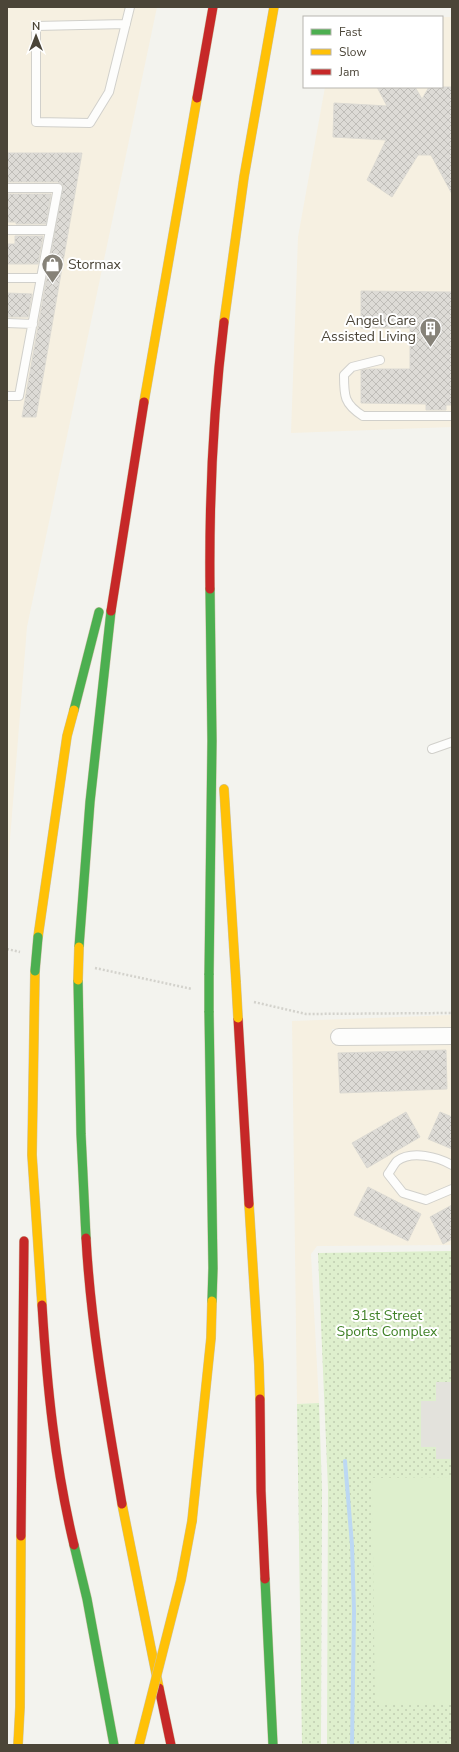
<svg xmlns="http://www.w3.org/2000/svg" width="459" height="1752" viewBox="0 0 459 1752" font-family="'Nunito Sans',sans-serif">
	<defs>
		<pattern id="park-dots" width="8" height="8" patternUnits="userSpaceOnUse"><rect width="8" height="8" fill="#deefcd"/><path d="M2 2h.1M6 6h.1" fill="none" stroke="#c0ceb1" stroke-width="1.8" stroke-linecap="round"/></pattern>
		<pattern id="building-cross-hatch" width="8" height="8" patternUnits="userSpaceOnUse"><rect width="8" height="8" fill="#dddbd6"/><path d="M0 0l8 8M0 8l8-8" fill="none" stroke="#bfbdb8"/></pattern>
	</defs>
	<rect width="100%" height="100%" fill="#f3f3ee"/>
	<path fill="#f6f0e1" d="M 7,7 L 157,7 L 27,627 L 7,877 Z
		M 442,17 L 452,17 L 452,427 L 291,433 L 298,237 L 325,87 L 442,87 Z
		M 452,1015 L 452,1028 L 332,1029 L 332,1044 L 452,1044 L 452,1245 L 317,1246 L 311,1254 L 319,1403 L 297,1404 L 292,1021 Z"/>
	<path fill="url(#park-dots)" d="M 452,1251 L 452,1745 L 327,1745 L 328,1489 L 318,1253 Z
		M 319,1403 L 322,1489 L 321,1745 L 302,1745 L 297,1404 Z"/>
	<path fill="#deefcd" d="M 452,1477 L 452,1704 L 375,1705 L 372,1478 Z"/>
	<path fill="#e3e2dc" d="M 436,1382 L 452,1382 L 452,1459 L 436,1459 L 436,1447 L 421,1447 L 421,1401 L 436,1401 Z"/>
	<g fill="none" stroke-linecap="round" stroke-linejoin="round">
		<path stroke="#bcd8f3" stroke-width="4" d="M 345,1461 L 352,1545 L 354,1611 L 352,1745"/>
	</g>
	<path fill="url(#building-cross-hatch)" stroke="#dcdad3" d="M 377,87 L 415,87 L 422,99 L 429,87 L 452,87 L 452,194 L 431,155 L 418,155 L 392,197 L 367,180 L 386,140 L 333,137 L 334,103 L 387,106 Z
		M 7,153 L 82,153 L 36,417 L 22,417 L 63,186 L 58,182 L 7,182 Z
		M 7,194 L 51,194 L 46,224 L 16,224 L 16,222 L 7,222 Z
		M 15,236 L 43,236 L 38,264 L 7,264 L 7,244 L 15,244 Z
		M 361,291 L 452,292 L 452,405 L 446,405 L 446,410 L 426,410 L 426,404 L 361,403 L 361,370 L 368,369 L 410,369 L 410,328 L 361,328 Z
		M 7,293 L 32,294 L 28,317 L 7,317 Z
		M 446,1050 L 447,1089 L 340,1093 L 338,1053 Z
		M 406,1112 L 420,1137 L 367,1168 L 352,1143 Z
		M 440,1112 L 452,1117 L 452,1149 L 428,1139 Z
		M 368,1187 L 421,1214 L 408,1241 L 354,1215 Z
		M 452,1205 L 452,1239 L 443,1244 L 430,1217 Z"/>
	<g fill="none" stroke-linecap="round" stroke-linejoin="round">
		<defs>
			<path id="lane" d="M 126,24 L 36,26 L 36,122 L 90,123 L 109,92 L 130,7
				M 7,188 L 58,188 L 41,278
				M 7,230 L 50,230
				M 7,278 L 41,278 L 19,396 L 7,396
				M 7,323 L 33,324
				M 380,360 L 352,367 L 344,375 C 344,396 344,404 363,416 L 452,416
				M 432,749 L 452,742
				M 452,1165 C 438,1157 412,1150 397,1161 C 394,1164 391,1170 388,1174 L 403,1193 L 426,1200 L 452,1189"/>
			<path id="street" d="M 339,1037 L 452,1036"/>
			<path id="fast" d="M 74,710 L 99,612
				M 79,947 L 90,802 L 111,611
				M 209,975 L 212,741 L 210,589
				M 78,980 L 81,1134 L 86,1238
				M 209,1011 L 213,1268 L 212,1301
				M 74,1545 L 87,1599 L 114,1745
				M 265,1579 L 273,1745"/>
			<path id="slow" d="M 224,322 L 244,177 L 274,7
				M 144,402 L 197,98
				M 224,789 L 236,982
				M 38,937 L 67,736 L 74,710
				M 35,971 L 32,1155 L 42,1305
				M 249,1204 L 259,1365 L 260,1399
				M 122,1504 L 159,1688
				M 192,1521 L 211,1338 L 212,1301
				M 18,1745 L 20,1707 L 21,1536"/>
			<path id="jam" d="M 197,98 L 213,7
				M 210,589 C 209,500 213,411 224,322
				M 111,611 L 144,402
				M 238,1018 L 249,1204
				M 86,1238 C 91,1328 107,1416 122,1504
				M 42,1305 C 47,1386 55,1466 74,1545
				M 260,1399 L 261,1491 L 265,1579
				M 21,1536 L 24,1241
				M 159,1688 L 171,1745"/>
		</defs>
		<use href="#lane" stroke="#d1d0cb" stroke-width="10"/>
		<use href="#street" stroke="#d1d0cb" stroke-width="18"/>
		<use href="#fast" stroke="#ccc3a8" stroke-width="10"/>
		<use href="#slow" stroke="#ccc3a8" stroke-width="10"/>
		<use href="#jam" stroke="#ccc3a8" stroke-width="10"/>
		<path stroke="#d3d2cc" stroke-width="2.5" stroke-dasharray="2 2" stroke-linecap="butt" d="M 7,949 L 20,952
			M 95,968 L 192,989
			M 254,1002 L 306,1014 L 452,1013"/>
		<use href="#lane" stroke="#fdfdfc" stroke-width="8"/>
		<use href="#street" stroke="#fdfdfc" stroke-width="16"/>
		<use href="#fast" stroke="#4caf50" stroke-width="9"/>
		<use href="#slow" stroke="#ffc107" stroke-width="9"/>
		<use href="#jam" stroke="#c62828" stroke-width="9"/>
		<defs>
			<path id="fast-bridge" d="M 35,971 L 38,937
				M 209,975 L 209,1011"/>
			<path id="slow-bridge" d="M 78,980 L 79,947
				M 236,982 L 238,1018
				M 139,1745 L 181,1580 L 192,1521"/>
		</defs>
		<use href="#fast-bridge" stroke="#ccc3a8" stroke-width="10" stroke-linecap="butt"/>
		<use href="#slow-bridge" stroke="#ccc3a8" stroke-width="10" stroke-linecap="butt"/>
		<use href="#fast-bridge" stroke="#4caf50" stroke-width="9"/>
		<use href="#slow-bridge" stroke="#ffc107" stroke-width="9"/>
	</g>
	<defs>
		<symbol id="shop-pin" viewBox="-11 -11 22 30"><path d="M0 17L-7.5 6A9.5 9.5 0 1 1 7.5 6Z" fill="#868278" stroke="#fff"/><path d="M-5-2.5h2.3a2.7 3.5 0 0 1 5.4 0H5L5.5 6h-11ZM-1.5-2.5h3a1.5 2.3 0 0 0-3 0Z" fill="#fff"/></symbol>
		<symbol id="building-pin" viewBox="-11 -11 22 30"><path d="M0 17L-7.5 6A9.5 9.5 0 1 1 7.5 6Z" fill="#868278" stroke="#fff"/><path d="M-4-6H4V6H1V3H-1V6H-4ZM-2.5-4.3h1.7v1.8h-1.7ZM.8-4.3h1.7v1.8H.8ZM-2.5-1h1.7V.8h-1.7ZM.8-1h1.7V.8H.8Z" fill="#fff"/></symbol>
	</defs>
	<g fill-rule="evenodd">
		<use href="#shop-pin" x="40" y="252" width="25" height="34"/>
		<use href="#building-pin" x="418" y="316" width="25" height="34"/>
	</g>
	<g text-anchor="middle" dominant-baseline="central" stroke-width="4" stroke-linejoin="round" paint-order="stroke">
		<g font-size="14" fill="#4b4538" stroke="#fff" text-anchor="start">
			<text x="68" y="264">Stormax</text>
			<text x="416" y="320" text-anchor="end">Angel Care<tspan x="416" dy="16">Assisted Living</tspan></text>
		</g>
		<g font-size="14" fill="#3f8126" stroke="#fff">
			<text x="387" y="1315">31st Street<tspan x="387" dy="16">Sports Complex</tspan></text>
		</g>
	</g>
	<rect width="459" height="1752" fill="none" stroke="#4b4538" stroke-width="16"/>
	<rect x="303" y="16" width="140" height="72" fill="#ffffff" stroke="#b7b5af"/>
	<rect x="311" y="29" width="20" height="6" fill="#4caf50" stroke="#b7b5af"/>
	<text x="339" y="36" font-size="12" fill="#4b4538">Fast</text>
	<rect x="311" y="49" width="20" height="6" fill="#ffc107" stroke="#b7b5af"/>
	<text x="339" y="56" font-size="12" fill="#4b4538">Slow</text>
	<rect x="311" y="69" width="20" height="6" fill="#c62828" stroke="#b7b5af"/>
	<text x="339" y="76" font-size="12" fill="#4b4538">Jam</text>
	<g transform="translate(36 36)" stroke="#ffffff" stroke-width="3" paint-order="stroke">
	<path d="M0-3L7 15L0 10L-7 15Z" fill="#4b4538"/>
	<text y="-6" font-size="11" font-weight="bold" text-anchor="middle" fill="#4b4538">N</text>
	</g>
</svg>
